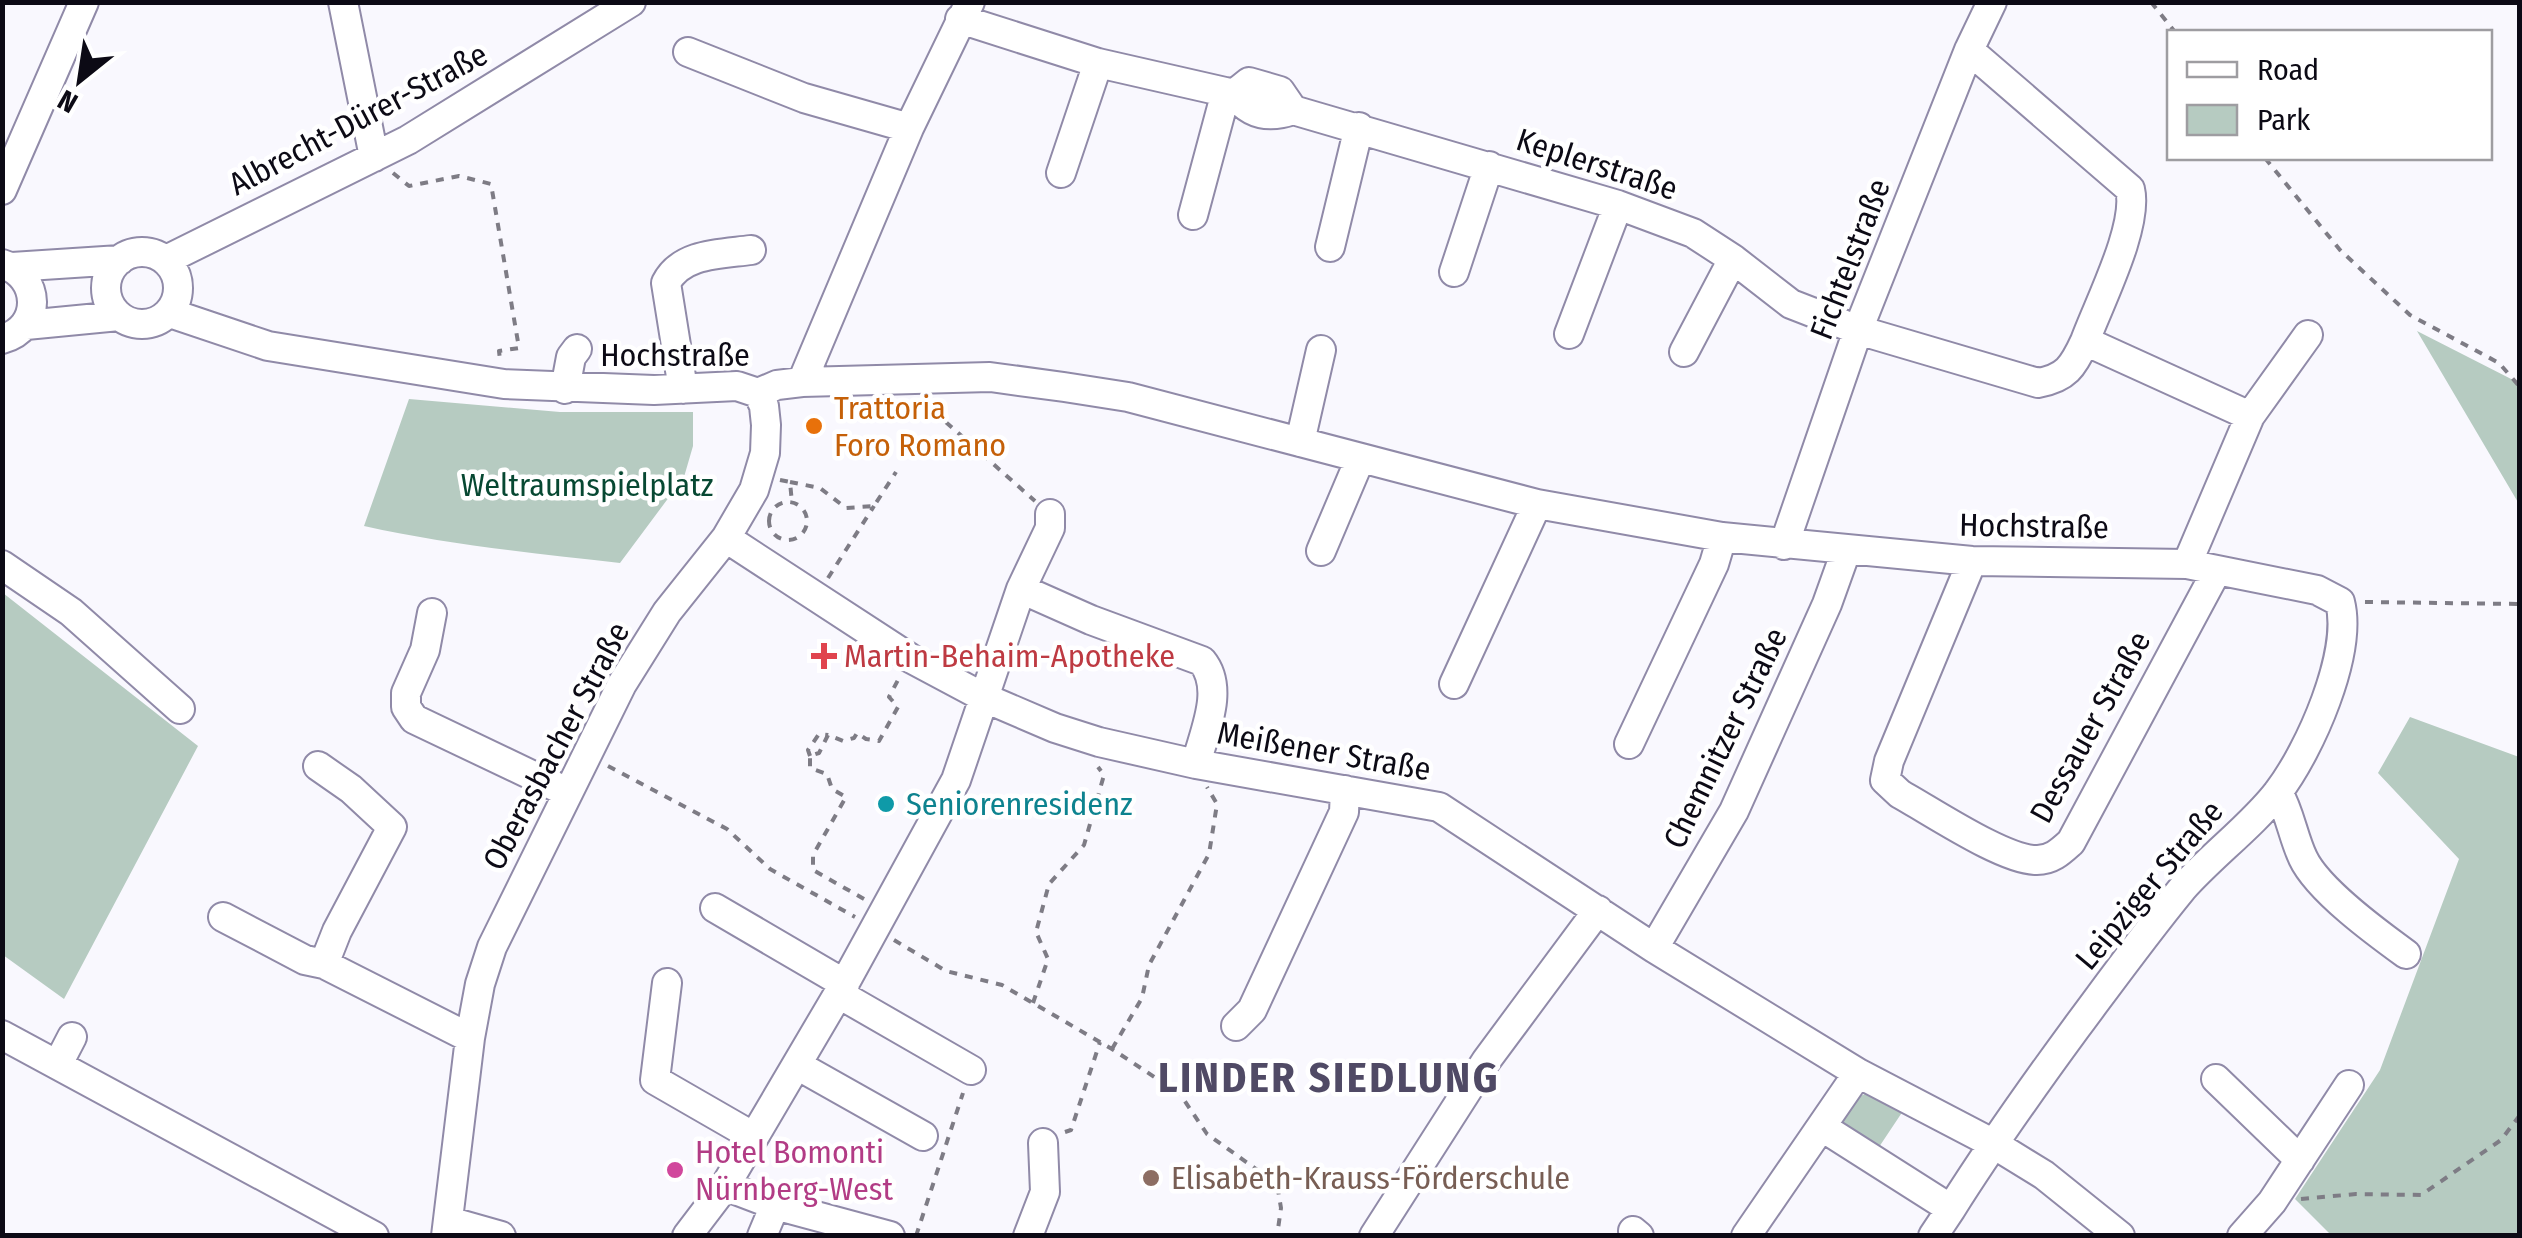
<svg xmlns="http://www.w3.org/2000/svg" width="2522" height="1238" viewBox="0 0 2522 1238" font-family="'Fira Sans Condensed',sans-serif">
	<rect width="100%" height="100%" fill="#f9f8fe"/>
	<path fill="#b6cbc1" d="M 2417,331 L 2519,383 L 2519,504 Z
		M 409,399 L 560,412 L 693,412 L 693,446 L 684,477 L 620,563 C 534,553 449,545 364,526 Z
		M 3,593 L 198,746 L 64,999 L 3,955 Z
		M 2410,717 L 2519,757 L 2519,1235 L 2331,1235 L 2295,1199 L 2380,1070 L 2459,859 L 2378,773 Z
		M 1872,1091 L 1903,1111 L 1877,1150 L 1837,1125 L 1858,1097 Z"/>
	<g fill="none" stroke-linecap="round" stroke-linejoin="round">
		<defs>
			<path id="minor" d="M 343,2 L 374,157
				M 960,19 L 1098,63 L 1234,94 L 1249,82 L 1280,91 L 1293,110 L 1618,205 L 1693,233 L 1733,259 L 1791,304 L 1858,330 L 2038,383 C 2066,378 2073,367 2085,341 L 2250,416
				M 1969,50 L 2130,189 C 2139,226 2099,303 2085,341
				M 688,52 L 804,98 L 909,128
				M 1234,94 C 1250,115 1268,119 1293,110
				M 1061,173 L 1098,63
				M 2,190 L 84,2
				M 1193,215 L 1226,92
				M 1330,247 L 1359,127
				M106 288a36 36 0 1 1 72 0a36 36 0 1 1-72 0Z
				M 166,260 L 408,140 L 631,2
				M 2,264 C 41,276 43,328 2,339
				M 12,267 L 120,260
				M 1454,272 L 1489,166
				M 170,313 L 268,346 L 504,384 L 654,390 L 737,386 L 758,393 L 777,385 L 802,382 L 990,377 L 1064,387 L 1128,397 L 1537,504 L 1722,537 L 1972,561 L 2187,564 L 2317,590 L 2340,602 C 2353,653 2310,750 2278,792 C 2253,825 2211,856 2182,889 C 2145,934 2111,981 2076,1028 C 2032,1088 1990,1147 1951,1209 L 1822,1127
				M 26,325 L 119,316
				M 1569,334 L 1618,205
				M 1684,352 L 1733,259
				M 802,382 L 909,128 L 970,2
				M 565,389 L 571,357 L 577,349
				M 683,389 L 666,283 C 681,253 721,254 751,250
				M 1300,442 L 1321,350
				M 726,538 L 910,658 L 985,698 L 1055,728 L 1099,742 L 1196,764 L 1439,807 L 1654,948 L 1858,1073 L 1992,1143 L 2044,1175 L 2120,1236
				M 1784,545 L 1858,330 L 1969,50 L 1992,2
				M 1321,551 L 1360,459
				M 1972,561 L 1889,761 L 1885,780 L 1900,794 C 1931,811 2005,861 2037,860 C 2052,860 2061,851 2071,842 L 2216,572
				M 2187,564 L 2250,416 L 2308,335
				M 2,565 L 71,612 L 180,709
				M 1021,589 L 1091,620 L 1202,661 C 1225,689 1204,732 1196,764
				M 432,613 L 425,650 L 406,693 L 406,707 L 414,719 L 567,792
				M 1454,684 L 1537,504
				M 1629,744 L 1714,564 L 1722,537
				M 318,766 L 351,789 L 392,827 L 337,931 L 324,964
				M 2278,792 C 2290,813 2293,837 2303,858 C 2318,890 2377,933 2406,954
				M 715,908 L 845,984
				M 223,917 L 305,960 L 324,964 L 470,1038
				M 1654,948 L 1734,811 L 1827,604 L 1846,551
				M 667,983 L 655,1080 L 754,1137
				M 839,994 L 971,1070
				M 1236,1026 L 1252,1010 L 1344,812 L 1345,790
				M 2,1035 L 374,1236
				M 58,1064 L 72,1037
				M 797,1065 L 923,1136
				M 2216,1079 L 2300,1160
				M 725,1186 L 775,1205 L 890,1236
				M 448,1221 L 501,1236
				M 1633,1231 L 1639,1236
				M 446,1236 L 470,1038 L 480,984 L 492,947 L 622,684 L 667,612 L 726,538 L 754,490 L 765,453 L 766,425 L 764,406 L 758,393
				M 687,1236 L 725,1186 L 754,1137 L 847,979 L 956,780 L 1021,589 L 1050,528 L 1050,514
				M 762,1236 L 775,1205
				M 1028,1236 L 1045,1192 L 1043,1143
				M 1374,1236 L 1486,1061 L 1598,910
				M 1746,1236 L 1858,1073
				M 1933,1236 L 1951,1209
				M 2242,1236 L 2272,1202 L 2349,1085"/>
		</defs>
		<use href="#minor" stroke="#908aa8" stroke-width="32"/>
		<path stroke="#7e7c85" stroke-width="4" stroke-dasharray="8 8" stroke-linecap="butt" d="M 2151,2 L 2175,32
			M 2265,158 L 2340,250 L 2410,315 L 2499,363 L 2520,387
			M 393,173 L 409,186 L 459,176 L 491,184 L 519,348 L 499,351 L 500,360
			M 922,401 L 1035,501
			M 780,480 L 790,482 L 792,503
			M 790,482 L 820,488 L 846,508 L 874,506 L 896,472
			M769 521a19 19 0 1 1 38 0a19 19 0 1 1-38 0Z
			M 828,578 L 874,506
			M 2365,602 L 2520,604
			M 810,756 L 808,750 L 819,734 L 828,735
			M 608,766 L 727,829 L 770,869 L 855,917
			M 864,899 L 813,870 L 813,855 L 846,797 L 832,789 L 827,774 L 810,768 L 810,756 L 819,753 L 828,735 L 843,741 L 854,738 L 857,733 L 866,739 L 879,741 L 898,707 L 889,697 L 898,680
			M 894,940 L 946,971 L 1002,985 L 1112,1049 L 1180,1094 L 1207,1134 L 1277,1184 L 1281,1208 L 1277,1236
			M 1033,1003 L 1048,959 L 1036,932 L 1049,884 L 1084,845 L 1104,775 L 1098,767
			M 1112,1049 L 1142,998 L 1149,965 L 1209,854 L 1217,804 L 1207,787
			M 1065,1132 L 1071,1130 L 1100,1042
			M 2301,1199 L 2356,1194 L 2421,1195 L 2501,1140 L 2520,1115
			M 916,1236 L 963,1093"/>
		<use href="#minor" stroke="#fff" stroke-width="28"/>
	</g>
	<circle fill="#e8710a" stroke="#fff" stroke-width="4" cx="814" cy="426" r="10"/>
	<path fill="#e0444e" stroke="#fff" stroke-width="4" d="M819 641h10v10h10v10h-10v10h-10v-10h-10v-10h10z"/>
	<circle fill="#0f9aa8" stroke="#fff" stroke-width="4" cx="886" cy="804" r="10"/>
	<circle fill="#d1479c" stroke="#fff" stroke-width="4" cx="675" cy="1170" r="10"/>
	<circle fill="#8d6e63" stroke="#fff" stroke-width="4" cx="1151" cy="1178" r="10"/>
	<g text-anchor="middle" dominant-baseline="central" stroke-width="9" stroke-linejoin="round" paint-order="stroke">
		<g font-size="32" fill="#0c0a15" stroke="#fff">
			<text transform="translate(358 119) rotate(-28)">Albrecht-Dürer-Straße</text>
			<text transform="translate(1597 164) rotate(18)">Keplerstraße</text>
			<text transform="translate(1850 259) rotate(-69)">Fichtelstraße</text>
			<text x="675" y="355">Hochstraße</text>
			<text transform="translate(2034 526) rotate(1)">Hochstraße</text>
			<text transform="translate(2090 727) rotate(-61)">Dessauer Straße</text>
			<text transform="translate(1725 738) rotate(-64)">Chemnitzer Straße</text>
			<text transform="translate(556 746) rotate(-62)">Oberasbacher Straße</text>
			<text transform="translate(1324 751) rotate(10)">Meißener Straße</text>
			<text transform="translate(2149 885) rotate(-50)">Leipziger Straße</text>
		</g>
		<g font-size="32" fill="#c56008" stroke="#fff" text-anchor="start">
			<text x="834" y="408">Trattoria<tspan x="834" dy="37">Foro Romano</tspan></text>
		</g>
		<g font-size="32" fill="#074832" stroke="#fff">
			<text x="587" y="485">Weltraumspielplatz</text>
		</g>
		<g font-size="32" fill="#be3a42" stroke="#fff" text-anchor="start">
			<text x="844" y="656">Martin-Behaim-Apotheke</text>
		</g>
		<g font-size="32" fill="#0d838f" stroke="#fff" text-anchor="start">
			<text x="906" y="804">Seniorenresidenz</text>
		</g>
		<g font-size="32" fill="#b23c85" stroke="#fff" text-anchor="start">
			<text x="695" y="1152">Hotel Bomonti<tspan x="695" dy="37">Nürnberg-West</tspan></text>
		</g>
		<g font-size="32" fill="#785e54" stroke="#fff" text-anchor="start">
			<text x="1171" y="1178">Elisabeth-Krauss-Förderschule</text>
		</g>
		<g font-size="42" font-weight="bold" letter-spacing="2.5" fill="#504a65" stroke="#fff">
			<text x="1329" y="1078">LINDER SIEDLUNG</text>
		</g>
	</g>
	<rect width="2522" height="1238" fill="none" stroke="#0c0a15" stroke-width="10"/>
	<rect x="2167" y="30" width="325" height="130" fill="#ffffff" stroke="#9e9da1" stroke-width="2.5"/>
	<rect x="2187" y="62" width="50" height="15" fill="#ffffff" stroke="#9e9da1" stroke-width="2.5"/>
	<text x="2257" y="80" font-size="30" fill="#0c0a15">Road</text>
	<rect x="2187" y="105" width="50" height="30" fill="#b6cbc1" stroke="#9e9da1" stroke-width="2.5"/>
	<text x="2257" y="130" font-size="30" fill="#0c0a15">Park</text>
	<g transform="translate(80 80) rotate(210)" stroke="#ffffff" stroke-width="8" paint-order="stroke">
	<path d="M0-8L18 38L0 25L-18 38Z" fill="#0c0a15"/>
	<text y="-15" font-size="28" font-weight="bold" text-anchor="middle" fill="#0c0a15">N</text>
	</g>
</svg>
